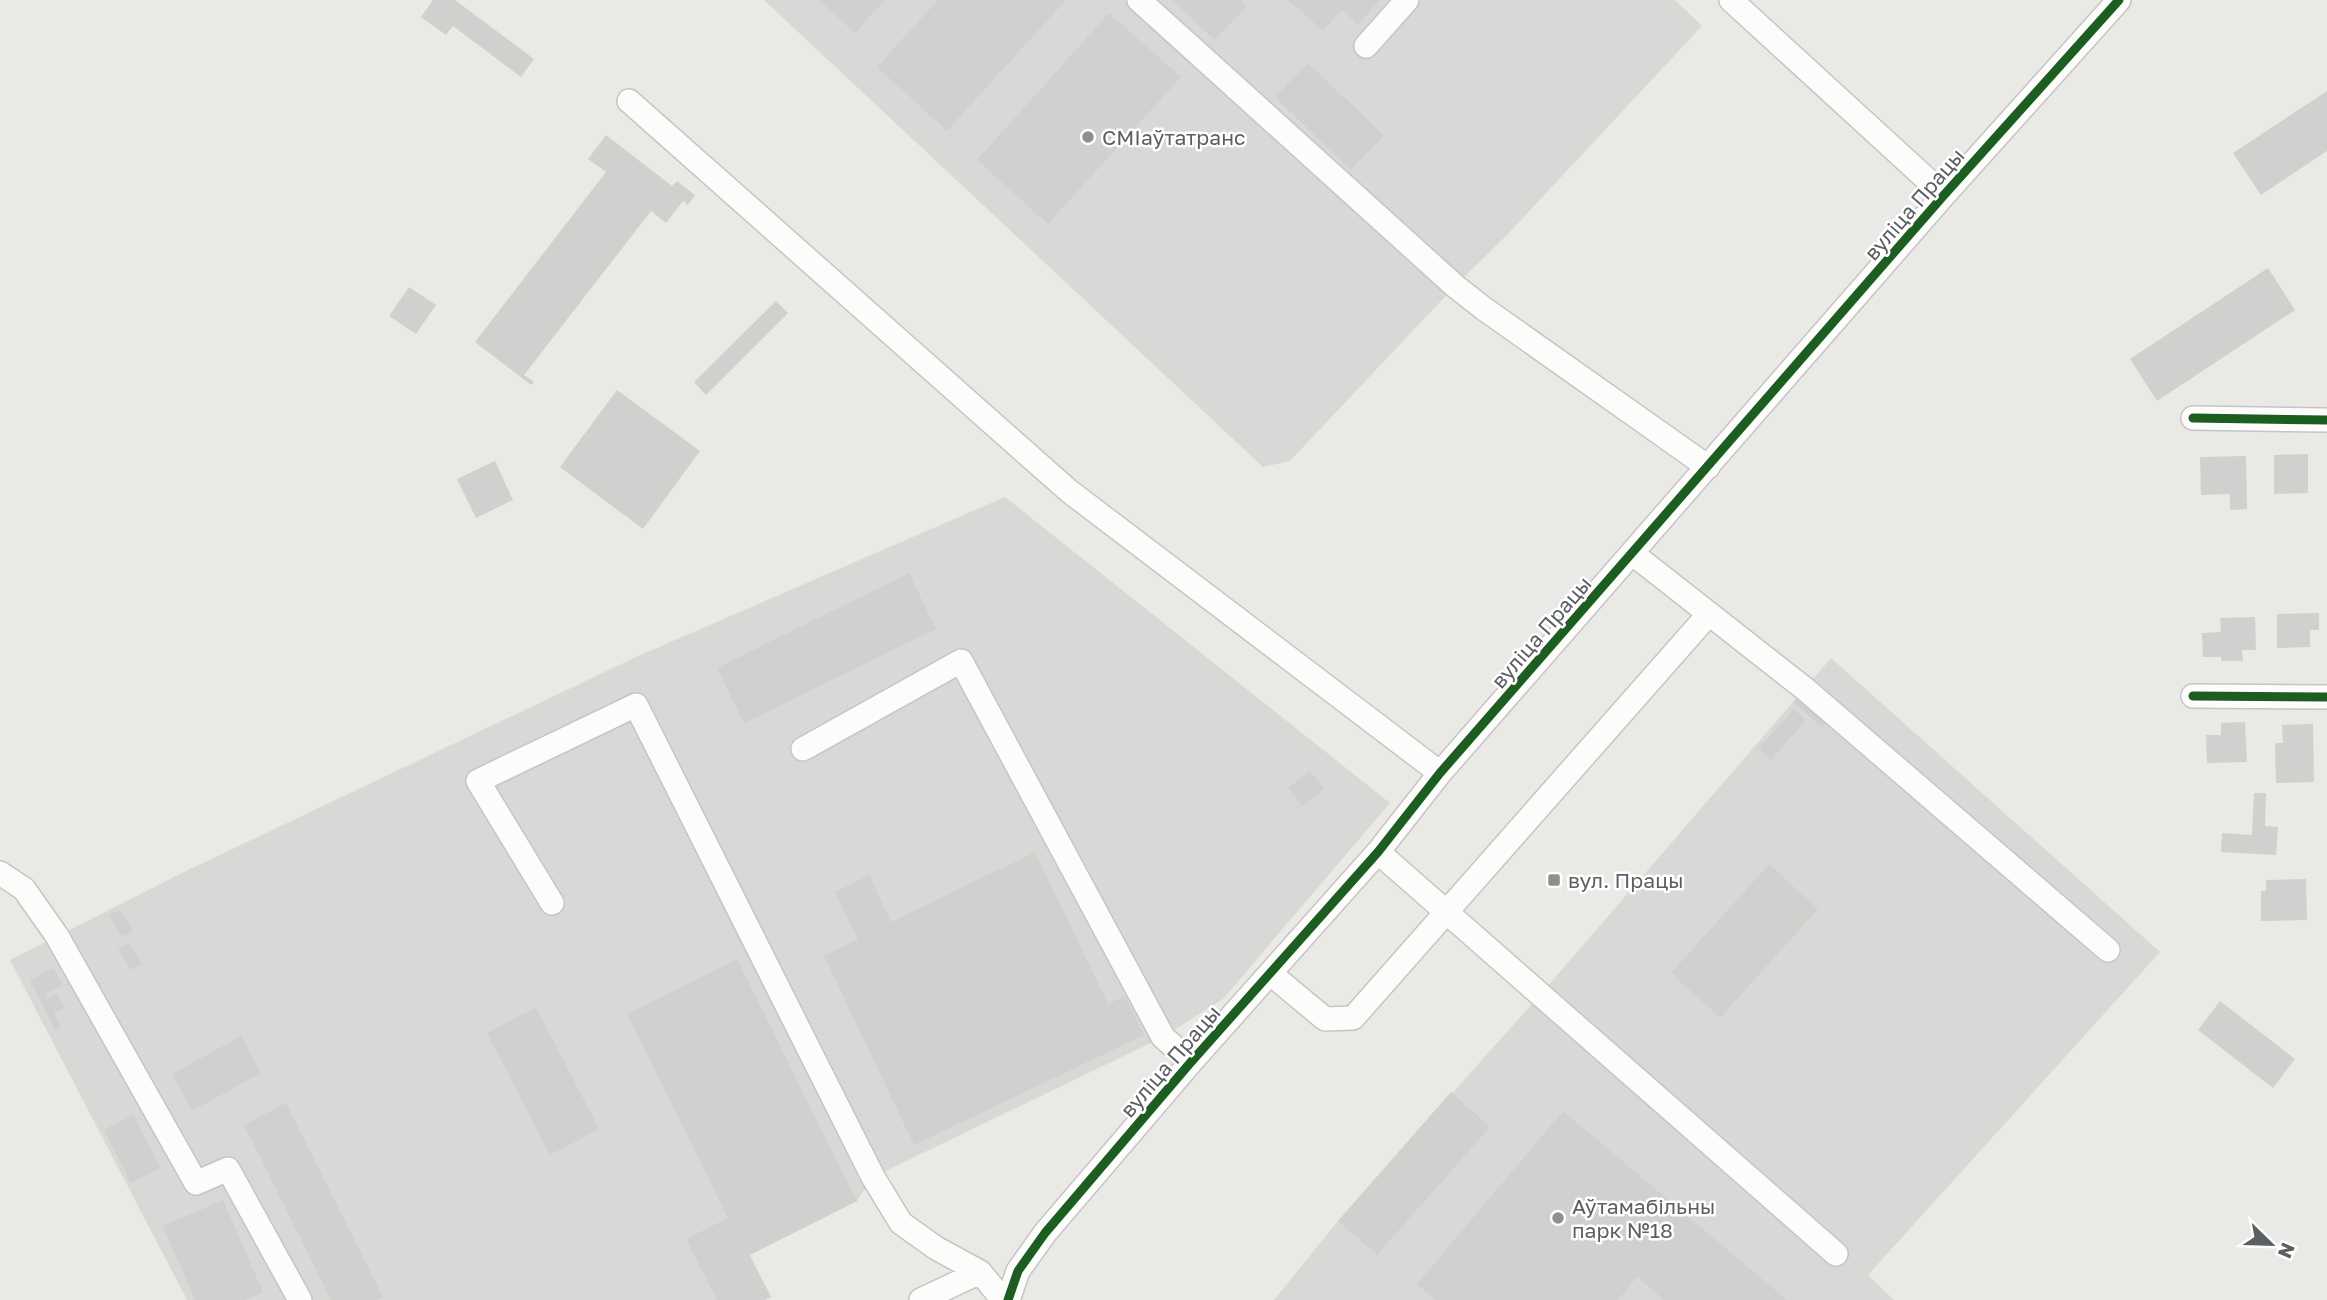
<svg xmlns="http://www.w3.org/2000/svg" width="2327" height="1300" viewBox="0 0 2327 1300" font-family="'Golos Text',sans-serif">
	<rect width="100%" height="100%" fill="#eae9e6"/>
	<path fill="#dad8d6" d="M 764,0 L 1675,0 L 1702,26 L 1507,235 L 1455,286 L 1290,461 L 1263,467 Z
		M 1005,497 L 1390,803 L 1223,999 L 1163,1037 L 873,1177 L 857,1201 L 750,1255 L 771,1297 L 765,1300 L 187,1300 L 10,960 L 184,872 L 636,657 Z
		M 1831,658 L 2160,952 L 1868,1275 L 1894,1300 L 1274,1300 L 1338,1221 L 1540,995 Z"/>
	<path fill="#d1d0ce" d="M 433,0 L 455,0 L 534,59 L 521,77 L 453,26 L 446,35 L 421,17 Z
		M 819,0 L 885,0 L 855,33 Z
		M 938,0 L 1066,0 L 947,131 L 877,67 Z
		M 1172,0 L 1241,0 L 1247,6 L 1215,40 Z
		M 1288,0 L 1380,0 L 1358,25 L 1342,10 L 1323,31 Z
		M 1109,13 L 1181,77 L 1048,224 L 977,160 Z
		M 1308,63 L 1384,135 L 1351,170 L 1275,97 Z
		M 2327,91 L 2327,151 L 2261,195 L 2233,153 Z
		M 606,135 L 672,186 L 677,181 L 695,195 L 688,205 L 683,201 L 666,223 L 651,211 L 524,375 L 534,382 L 531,385 L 475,342 L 606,172 L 588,159 Z
		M 2268,268 L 2295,310 L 2157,401 L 2130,359 Z
		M 409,287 L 436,305 L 416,334 L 389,316 Z
		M 776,301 L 788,313 L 706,395 L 694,382 Z
		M 617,390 L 700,451 L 643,529 L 560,467 Z
		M 2308,454 L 2308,493 L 2274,494 L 2274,455 Z
		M 2246,456 L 2247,509 L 2230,510 L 2230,494 L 2201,495 L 2200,457 Z
		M 495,461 L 513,500 L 476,518 L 457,479 Z
		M 909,573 L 936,629 L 744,723 L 717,668 Z
		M 2319,613 L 2319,630 L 2310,630 L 2310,647 L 2277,648 L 2277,614 Z
		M 2255,617 L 2256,650 L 2242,650 L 2243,661 L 2221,661 L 2221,657 L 2203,657 L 2202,633 L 2221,632 L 2220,618 Z
		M 1813,680 L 1841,705 L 1822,727 L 1793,702 Z
		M 1794,709 L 1806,720 L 1771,760 L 1758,749 Z
		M 2245,722 L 2247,762 L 2207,763 L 2206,735 L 2221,735 L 2221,723 Z
		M 2313,724 L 2314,782 L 2276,783 L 2275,743 L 2283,743 L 2282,725 Z
		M 1310,771 L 1324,789 L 1302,806 L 1288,788 Z
		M 2254,793 L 2266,793 L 2265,826 L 2278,827 L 2276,855 L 2221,852 L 2222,833 L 2252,835 Z
		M 1035,852 L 1108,1004 L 1125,996 L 1144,1035 L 914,1145 L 824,956 L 858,939 L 835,892 L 869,875 L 891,922 Z
		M 1769,864 L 1818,909 L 1720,1018 L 1671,973 Z
		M 2306,879 L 2307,920 L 2261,921 L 2261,891 L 2266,891 L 2266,880 Z
		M 120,909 L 133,931 L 122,937 L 109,916 Z
		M 129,943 L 142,964 L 131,970 L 118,949 Z
		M 737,959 L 857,1201 L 749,1255 L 771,1297 L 765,1300 L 717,1300 L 686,1239 L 728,1218 L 627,1014 Z
		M 54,968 L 63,985 L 45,994 L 48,999 L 57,994 L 65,1008 L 54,1013 L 61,1027 L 55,1030 L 30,980 Z
		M 2220,1001 L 2295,1059 L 2273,1088 L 2198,1030 Z
		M 536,1007 L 599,1129 L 550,1155 L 487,1033 Z
		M 241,1036 L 261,1073 L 192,1111 L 172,1074 Z
		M 1451,1092 L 1490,1127 L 1377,1255 L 1338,1221 Z
		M 286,1103 L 383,1297 L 377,1300 L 331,1300 L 244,1125 Z
		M 1563,1111 L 1787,1300 L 1664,1300 L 1637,1277 L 1618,1300 L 1436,1300 L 1417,1284 Z
		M 133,1115 L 161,1168 L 131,1183 L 104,1130 Z
		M 223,1200 L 263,1292 L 244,1300 L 195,1300 L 163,1226 Z"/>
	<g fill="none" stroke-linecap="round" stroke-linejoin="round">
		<defs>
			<path id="minor" d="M 1139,0 L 1455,286 L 1483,308 L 1708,467
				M 1731,0 L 1944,195
				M 1366,46 L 1407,0
				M 629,101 L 1069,491 L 1440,773
				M 2193,418 L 2327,420
				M 1633,554 L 1805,689 L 2108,950
				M 2193,696 L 2327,697
				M 803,749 L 961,661 L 1163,1037 L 1191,1062
				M 1378,852 L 1836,1254
				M 0,873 L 24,889 L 57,936 L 196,1183 L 228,1169 L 300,1300
				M 552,903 L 478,781 L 636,705 L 873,1177 L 901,1223 L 936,1248 L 980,1272
				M 1271,974 L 1325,1019 L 1353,1018 L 1708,615
				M 921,1300 L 980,1272 L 1003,1300
				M 1008,1300 L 1018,1271 L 1045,1233 L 1191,1062 L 1378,852 L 1440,773 L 1944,195 L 2119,0"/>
		</defs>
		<use href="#minor" stroke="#c5c5c5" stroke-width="26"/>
		<use href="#minor" stroke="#fcfcfb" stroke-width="23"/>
		<defs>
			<path id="cycleway" d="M 2193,418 L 2327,420
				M 2193,696 L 2327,697
				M 1008,1300 L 1018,1271 L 1045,1233 L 1191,1062 L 1378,852 L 1440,773 L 1944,195 L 2119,0"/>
		</defs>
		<use href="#cycleway" stroke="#fff" stroke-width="13"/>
		<use href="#cycleway" stroke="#1b5e20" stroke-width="9"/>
	</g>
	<g fill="#8e8f90" stroke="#fff" stroke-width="2.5">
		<circle cx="1088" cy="137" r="7"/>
		<rect x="1547" y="873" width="14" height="14" rx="3.5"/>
		<circle cx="1558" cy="1218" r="7"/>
	</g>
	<g text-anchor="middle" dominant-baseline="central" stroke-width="5" stroke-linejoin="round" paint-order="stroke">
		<g font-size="21" fill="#5c5f62" stroke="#fff" text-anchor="start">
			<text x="1102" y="137">СМІаўтатранс</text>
			<text x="1568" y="880">вул. Працы</text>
			<text x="1572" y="1206">Аўтамабільны<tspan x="1572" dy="24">парк №18</tspan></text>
		</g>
		<g font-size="21" fill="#5c5f62" stroke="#fff">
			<text transform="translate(1914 204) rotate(-49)">вуліца Працы</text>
			<text transform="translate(1541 632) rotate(-49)">вуліца Працы</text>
			<text transform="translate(1170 1061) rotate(-49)">вуліца Працы</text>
		</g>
	</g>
	<g transform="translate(2271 1244) rotate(113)" stroke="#ffffff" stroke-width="5" paint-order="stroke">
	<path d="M0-5L12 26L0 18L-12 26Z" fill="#5c5f62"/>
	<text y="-10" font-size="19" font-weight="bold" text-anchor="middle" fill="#5c5f62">N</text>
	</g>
</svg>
